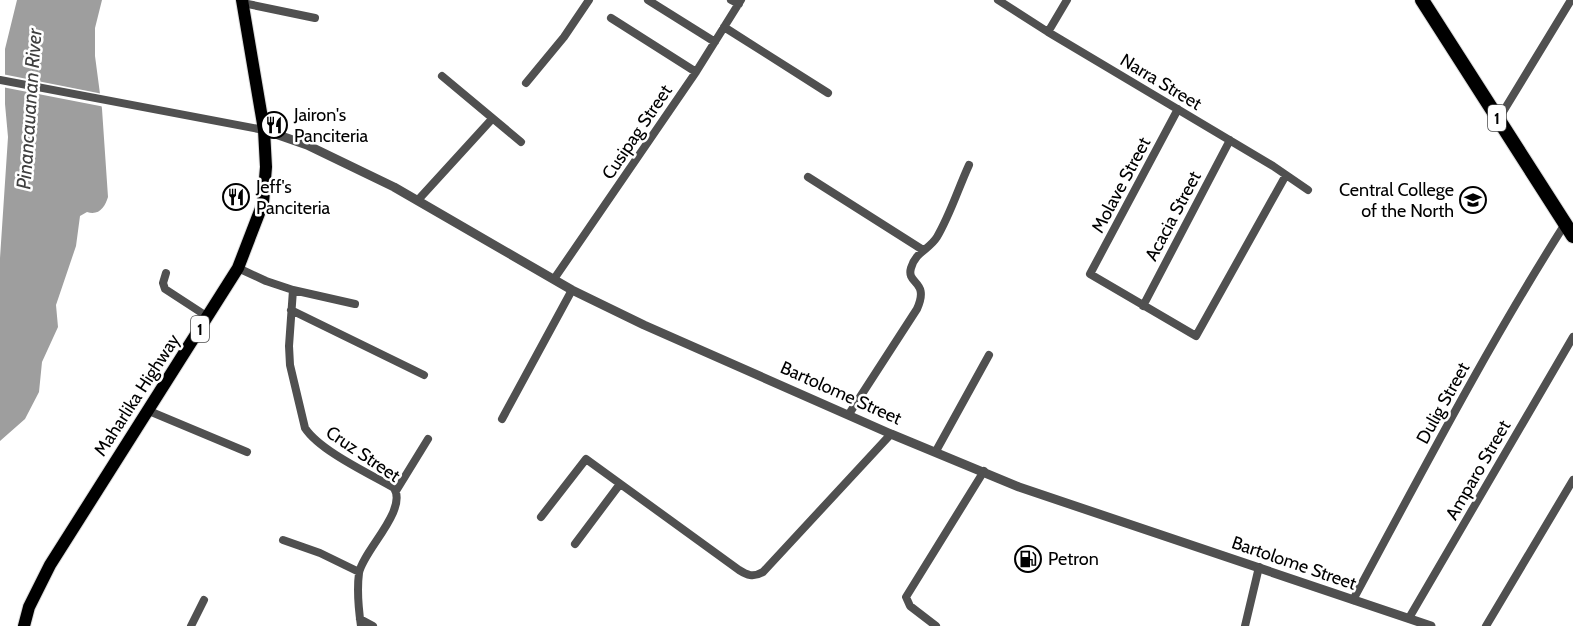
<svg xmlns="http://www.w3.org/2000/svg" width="1573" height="626" viewBox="0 0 1573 626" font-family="Cabin,sans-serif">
	<rect width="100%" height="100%" fill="#fff"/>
	<path fill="#9e9e9e" d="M 17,0 L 102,0 L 95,28 L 95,56 L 102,109 L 108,197 C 105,207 99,216 87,212 L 80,216 L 76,246 L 56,305 L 58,327 L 42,362 L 39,392 L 25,419 L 0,441 L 0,258 L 8,137 L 5,104 L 5,49 Z"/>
	<path fill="#fff" d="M 2,74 L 103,94 L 105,107 L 2,87 Z"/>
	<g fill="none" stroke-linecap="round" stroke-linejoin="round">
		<defs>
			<path id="primary" d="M 24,626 L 29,607 L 50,565 L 238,268 L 263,203 L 266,167 L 264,130 L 242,0"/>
			<path id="trunk" d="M 1422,0 L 1573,236"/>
		</defs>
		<use href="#primary" stroke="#dbdbdb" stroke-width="14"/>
		<use href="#trunk" stroke="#dbdbdb" stroke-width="16"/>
		<path stroke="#505050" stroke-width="8" d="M 648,0 L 715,42
			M 731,0 L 739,4
			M 998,0 L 1048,32 L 1273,166 L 1308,190
			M 243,3 L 315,18
			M 611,18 L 696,72
			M 724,27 L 828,93
			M 1048,32 L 1067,0
			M 442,76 L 521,142
			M 0,80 L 264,130
			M 526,83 L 564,37 L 589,0
			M 1178,109 L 1090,274 L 1196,336 L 1286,175
			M 1498,120 L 1571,0
			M 808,177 L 923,250
			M 418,200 L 492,119
			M 238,268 L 266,281 L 293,290 L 289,346 L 290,365 L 305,428 C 320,451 370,474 394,488 C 408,510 363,551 359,573 C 357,588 359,612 361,626
			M 166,273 L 163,283 L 165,289 L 208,317
			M 554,279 L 696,72 L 741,0
			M 293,290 L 355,304
			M 1143,306 L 1230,140
			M 291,310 L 424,375
			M 149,411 L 247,452
			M 849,414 L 917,309 C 930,280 906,285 911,268 C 916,251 929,250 937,237 C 950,215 958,189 969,165
			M 502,419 L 572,290
			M 936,451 L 989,355
			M 396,491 L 428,439
			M 541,517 L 586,459 L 739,570 C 747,575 753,578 763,572 L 891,434
			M 283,540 L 320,553 L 359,572
			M 575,544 L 620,484
			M 1353,600 C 1421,474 1488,345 1565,224
			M 1409,618 L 1573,337
			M 360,619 L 373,626
			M 191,626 L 204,600
			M 936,626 L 910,606 L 906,597 L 984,471
			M 1245,626 L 1259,567
			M 1486,626 L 1573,480"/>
		<path stroke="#505050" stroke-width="9" d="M 264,130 L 307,145 L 394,187 L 572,290 L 644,325 L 891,434 L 1019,487 L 1431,626"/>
		<use href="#primary" stroke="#000" stroke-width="12"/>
		<use href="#trunk" stroke="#000" stroke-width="14"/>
	</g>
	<defs>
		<symbol id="restaurant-ring" viewBox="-11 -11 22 22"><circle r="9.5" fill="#fff" stroke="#000" stroke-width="1.5"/><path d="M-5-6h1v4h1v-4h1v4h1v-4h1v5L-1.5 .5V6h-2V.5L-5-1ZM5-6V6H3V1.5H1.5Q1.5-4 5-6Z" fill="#000"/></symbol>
		<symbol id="university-ring" viewBox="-11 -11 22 22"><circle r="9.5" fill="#fff" stroke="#000" stroke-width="1.5"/><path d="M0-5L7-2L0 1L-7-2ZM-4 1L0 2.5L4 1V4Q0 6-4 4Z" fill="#000"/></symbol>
		<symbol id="fuel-ring" viewBox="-11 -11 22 22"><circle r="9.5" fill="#fff" stroke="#000" stroke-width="1.5"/><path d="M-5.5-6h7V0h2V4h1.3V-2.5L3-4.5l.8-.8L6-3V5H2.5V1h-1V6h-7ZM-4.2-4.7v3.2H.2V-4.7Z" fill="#000"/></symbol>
	</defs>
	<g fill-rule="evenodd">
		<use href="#restaurant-ring" x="259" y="110" width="30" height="30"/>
		<use href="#restaurant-ring" x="221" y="182" width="30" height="30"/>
		<use href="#university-ring" x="1458" y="185" width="30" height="30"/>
		<use href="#fuel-ring" x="1013" y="544" width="30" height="30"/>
	</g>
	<g text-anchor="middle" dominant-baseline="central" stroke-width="5" stroke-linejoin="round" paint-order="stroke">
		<g fill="#fff" stroke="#4c4c4c" stroke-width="1.5">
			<rect x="1488" y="105" width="18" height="26" rx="4.5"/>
			<rect x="191" y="316" width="18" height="26" rx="4.5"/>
		</g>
		<g font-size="16" font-weight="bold" fill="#000">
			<text x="1497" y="118">1</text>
			<text x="200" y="329">1</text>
		</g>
		<g font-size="18" fill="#000" stroke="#fff">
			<text transform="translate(1161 82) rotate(31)">Narra Street</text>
			<text transform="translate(637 132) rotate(-56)">Cusipag Street</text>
			<text transform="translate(1121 185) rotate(-62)">Molave Street</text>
			<text transform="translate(1173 216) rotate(-62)">Acacia Street</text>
			<text transform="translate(841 393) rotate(24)">Bartolome Street</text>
			<text transform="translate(137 395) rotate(-57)">Maharlika Highway</text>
			<text transform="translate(1443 403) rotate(-61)">Dulig Street</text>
			<text transform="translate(363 454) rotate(34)">Cruz Street</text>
			<text transform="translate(1478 470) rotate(-60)">Amparo Street</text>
			<text transform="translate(1294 563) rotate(19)">Bartolome Street</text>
		</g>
		<g font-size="18" fill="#000" stroke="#fff" text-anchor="start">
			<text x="294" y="115">Jairon's<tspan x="294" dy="21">Panciteria</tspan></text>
			<text x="256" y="187">Jeff's<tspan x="256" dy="21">Panciteria</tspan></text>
			<text x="1454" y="190" text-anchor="end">Central College<tspan x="1454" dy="21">of the North</tspan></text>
			<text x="1048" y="559">Petron</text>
		</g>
		<g font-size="20" font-style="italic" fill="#3f3f3f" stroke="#fff">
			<text transform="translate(29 109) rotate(-86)">Pinancauanan River</text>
		</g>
	</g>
</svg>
